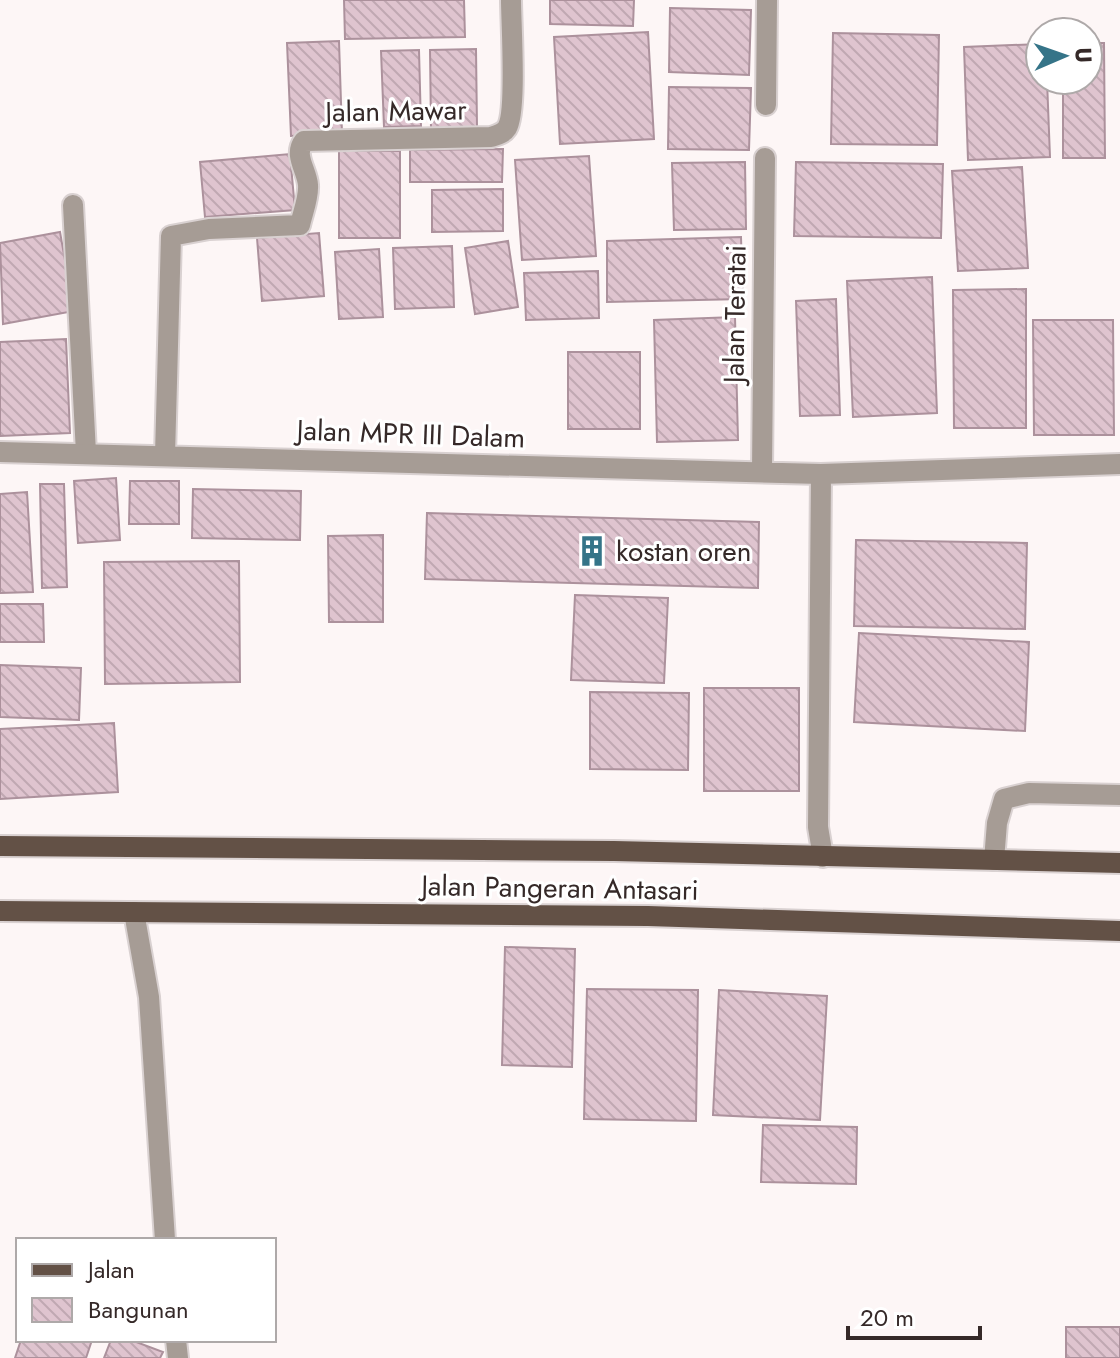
<svg xmlns="http://www.w3.org/2000/svg" width="1120" height="1358" viewBox="0 0 1120 1358" font-family="Jost,sans-serif">
	<defs>
		<pattern id="building-back-hatch" width="6" height="6" patternUnits="userSpaceOnUse" patternTransform="scale(2)"><rect width="6" height="6" fill="#dfc4cf"/><path d="M-1 5l2 2M0 0l6 6M5-1l2 2" fill="none" stroke="#c0a8b2"/></pattern>
	</defs>
	<rect width="100%" height="100%" fill="#fdf6f6"/>
	<path fill="url(#building-back-hatch)" stroke="#ac919c" stroke-width="2" d="M 344,0 L 464,0 L 465,37 L 345,39 Z
		M 550,0 L 634,0 L 633,26 L 550,24 Z
		M 670,8 L 751,10 L 749,75 L 669,72 Z
		M 648,32 L 654,139 L 560,144 L 554,37 Z
		M 833,33 L 939,35 L 937,145 L 831,144 Z
		M 339,41 L 342,133 L 291,136 L 287,43 Z
		M 1088,43 L 1104,43 L 1105,158 L 1063,158 L 1063,80 L 1088,80 Z
		M 1040,44 L 1040,80 L 1047,80 L 1050,157 L 968,160 L 964,47 Z
		M 476,49 L 477,127 L 431,128 L 430,50 Z
		M 419,50 L 421,126 L 384,127 L 381,51 Z
		M 669,87 L 751,88 L 749,150 L 668,149 Z
		M 503,149 L 502,182 L 410,182 L 410,150 Z
		M 339,151 L 400,151 L 400,238 L 339,238 Z
		M 290,154 L 295,210 L 205,217 L 200,162 Z
		M 589,156 L 596,256 L 522,260 L 515,160 Z
		M 745,162 L 746,229 L 674,230 L 672,163 Z
		M 796,162 L 943,164 L 941,238 L 794,236 Z
		M 1022,167 L 1028,268 L 958,271 L 952,171 Z
		M 503,189 L 503,231 L 432,232 L 432,190 Z
		M 60,232 L 74,311 L 3,324 L 0,243 Z
		M 319,233 L 324,296 L 262,301 L 257,238 Z
		M 741,237 L 743,299 L 607,302 L 607,241 Z
		M 508,241 L 518,307 L 475,314 L 465,248 Z
		M 452,246 L 454,307 L 395,309 L 393,248 Z
		M 379,249 L 383,317 L 339,319 L 335,252 Z
		M 598,271 L 599,318 L 526,320 L 524,273 Z
		M 932,277 L 937,413 L 853,417 L 847,281 Z
		M 1026,289 L 1026,428 L 954,428 L 953,290 Z
		M 836,299 L 840,415 L 800,416 L 796,301 Z
		M 735,317 L 738,440 L 657,442 L 654,320 Z
		M 1033,320 L 1113,320 L 1114,435 L 1034,435 Z
		M 66,339 L 70,433 L 0,436 L 0,342 Z
		M 568,352 L 640,352 L 640,429 L 568,429 Z
		M 116,478 L 120,540 L 78,543 L 74,481 Z
		M 130,481 L 179,481 L 179,524 L 129,524 Z
		M 40,484 L 64,484 L 67,587 L 42,588 Z
		M 193,489 L 301,491 L 300,540 L 192,538 Z
		M 27,492 L 33,592 L 0,593 L 0,494 Z
		M 427,513 L 759,522 L 758,588 L 425,579 Z
		M 383,535 L 383,622 L 329,622 L 328,536 Z
		M 856,540 L 1027,543 L 1025,629 L 854,626 Z
		M 239,561 L 240,682 L 105,684 L 104,562 Z
		M 575,595 L 668,598 L 664,683 L 571,680 Z
		M 0,604 L 43,604 L 44,642 L 0,642 Z
		M 859,633 L 1029,642 L 1025,731 L 854,722 Z
		M 0,665 L 81,668 L 79,720 L 0,717 Z
		M 704,688 L 799,688 L 799,791 L 704,791 Z
		M 590,692 L 689,693 L 688,770 L 590,769 Z
		M 114,723 L 118,792 L 0,799 L 0,729 Z
		M 505,947 L 575,949 L 572,1067 L 502,1065 Z
		M 587,989 L 698,990 L 696,1121 L 584,1119 Z
		M 719,990 L 827,996 L 820,1120 L 713,1115 Z
		M 763,1125 L 857,1127 L 856,1184 L 761,1182 Z
		M 1066,1327 L 1120,1327 L 1120,1358 L 1066,1358 Z
		M 21,1340 L 92,1340 L 86,1358 L 15,1358 Z
		M 111,1340 L 131,1340 L 163,1352 L 160,1358 L 104,1358 Z"/>
	<g fill="none" stroke-linecap="round" stroke-linejoin="round">
		<defs>
			<path id="service" d="M 73,205 L 86,453
				M 994,860 L 997,823 L 1004,799 L 1029,793 L 1120,795"/>
			<path id="minor" d="M 766,105 L 767,0
				M 0,452 L 821,474 L 1120,464
				M 165,455 L 171,236 L 209,229 L 300,225 C 303,212 309,197 308,185 C 307,170 293,155 304,141 L 491,137 C 497,135 503,134 507,128 C 517,112 511,23 511,0
				M 762,471 L 765,158
				M 821,474 L 818,827 L 823,857
				M 134,912 L 149,997 L 165,1240
				M 176,1340 L 178,1358"/>
			<path id="primary" d="M 0,846 L 614,851 L 1120,863
				M 0,911 L 648,916 L 1120,931"/>
		</defs>
		<use href="#service" stroke="#d9d1d1" stroke-width="24"/>
		<use href="#minor" stroke="#d9d1d1" stroke-width="24"/>
		<use href="#primary" stroke="#d9d1d1" stroke-width="24"/>
		<use href="#service" stroke="#a69c95" stroke-width="20"/>
		<use href="#minor" stroke="#a69c95" stroke-width="20"/>
		<use href="#primary" stroke="#635146" stroke-width="20"/>
	</g>
	<defs>
		<symbol id="building-bare" viewBox="-9 -9 18 18"><path d="M-4-6H4V6H1V3H-1V6H-4ZM-2.5-4.3h1.7v1.8h-1.7ZM.8-4.3h1.7v1.8H.8ZM-2.5-1h1.7V.8h-1.7ZM.8-1h1.7V.8H.8Z" fill="#357488" stroke="#fff" stroke-width="2.5" paint-order="stroke"/></symbol>
	</defs>
	<g fill-rule="evenodd">
		<use href="#building-bare" x="570" y="529" width="44" height="44"/>
	</g>
	<g text-anchor="middle" dominant-baseline="central" stroke-width="6" stroke-linejoin="round" paint-order="stroke">
		<g font-size="28" fill="#352928" stroke="#fff">
			<text transform="translate(396 111) rotate(-1)">Jalan Mawar</text>
			<text transform="translate(735 314) rotate(-89)">Jalan Teratai</text>
			<text transform="translate(411 434) rotate(2)">Jalan MPR III Dalam</text>
			<text transform="translate(560 888) rotate(1)">Jalan Pangeran Antasari</text>
		</g>
		<g font-size="28" fill="#352928" stroke="#fff" text-anchor="start">
			<text x="616" y="551">kostan oren</text>
		</g>
	</g>
	<rect x="16" y="1238" width="260" height="104" fill="#ffffff" stroke="#aea9a9" stroke-width="2"/>
	<rect x="32" y="1264" width="40" height="12" fill="#635146" stroke="#aea9a9" stroke-width="2"/>
	<text x="88" y="1278" font-size="24" fill="#352928">Jalan</text>
	<rect x="32" y="1298" width="40" height="24" fill="url(#building-back-hatch)" stroke="#aea9a9" stroke-width="2"/>
	<text x="88" y="1318" font-size="24" fill="#352928">Bangunan</text>
	<g transform="translate(1064 56) rotate(88)"><circle r="38" fill="#ffffff" stroke="#aea9a9" stroke-width="2"/>
	<path d="M0-6L14 30L0 20L-14 30Z" fill="#357488"/>
	<text y="-12" font-size="22" font-weight="bold" text-anchor="middle" fill="#352928">U</text>
	</g>
	<path d="M848 1326v12h132v-12" fill="none" stroke="#352928" stroke-width="4"/>
	<text x="860" y="1326" font-size="24" fill="#352928" stroke="#ffffff" stroke-width="6" paint-order="stroke">20 m</text>
</svg>
